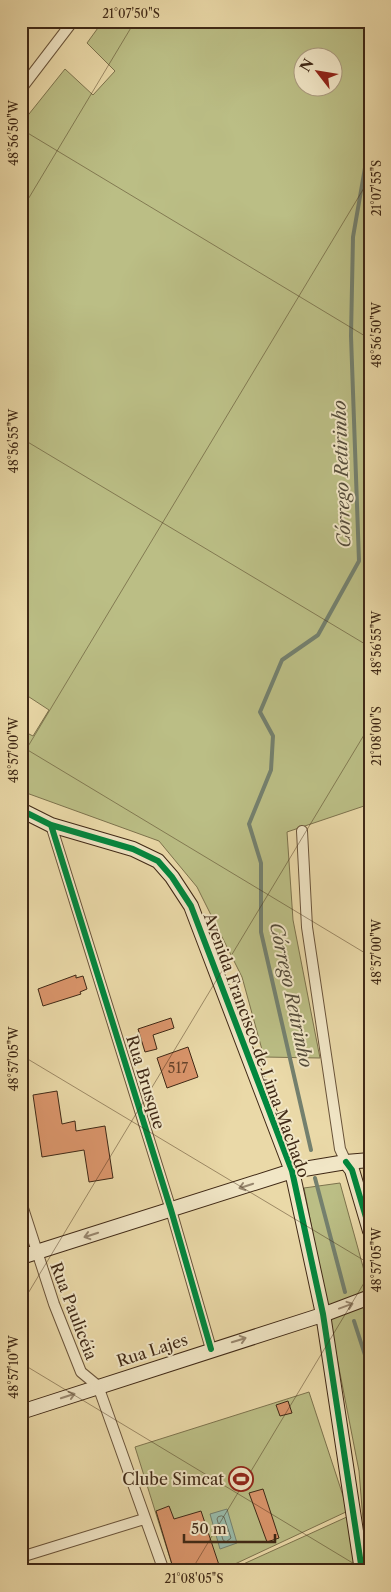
<svg xmlns="http://www.w3.org/2000/svg" width="391" height="1592" viewBox="0 0 391 1592" font-family="'Libre Caslon Text',serif">
	<rect width="100%" height="100%" fill="#ead9a8"/>
	<filter id="stains"><feTurbulence type="fractalNoise" baseFrequency=".004" numOctaves="4"/><feColorMatrix values="0 0 0 0 .2 0 0 0 0 .09 0 0 0 0 .02 0 0 0 .5 -.17"/></filter>
	<radialGradient id="worn" r=".72"><stop offset=".6" stop-color="#630" stop-opacity="0"/><stop offset="1" stop-color="#630" stop-opacity=".3"/></radialGradient>
	<path fill="#bbbe85" stroke="#7d734d" fill-rule="evenodd" d="M 103,21 L 370,21 L 370,804 L 287,832 L 293,920 L 320,1058 L 264,1057 L 242,977 L 197,887 L 159,841 L 21,791 L 21,730 L 33,736 L 49,710 L 23,693 L 21,696 L 21,124 L 65,69 L 93,95 L 115,71 L 87,43 ZM 304,58 L 334,58 L 334,88 L 304,88 Z
		M 340,1183 L 370,1292 L 370,1571 L 367,1569 L 359,1471 L 304,1188 Z
		M 309,1392 L 348,1511 L 220,1571 L 174,1571 L 135,1447 Z
		M 349,1516 L 357,1571 L 228,1571 Z"/>
	<path fill="#98baa9" stroke="#74806e" d="M 227,1509 L 237,1543 L 220,1549 L 210,1514 Z"/>
	<g fill="none" stroke-linecap="round" stroke-linejoin="round">
		<path stroke="#6c715f" stroke-width="1" d="M 222,1516 L 224,1517 L 231,1538 L 226,1542 L 223,1540 L 217,1519 L 218,1517 Z"/>
		<path stroke="#74806e" stroke-width="4" d="M 311,1150 L 261,932 L 261,863 L 249,824 L 271,770 L 273,736 L 260,712 L 282,660 L 318,635 L 359,561 L 351,336 L 353,237 L 370,139
			M 315,1178 L 345,1292
			M 354,1321 L 365,1355 L 370,1385"/>
	</g>
	<path fill="#da956b" stroke="#3f2815" d="M 76,975 L 76,978 L 83,976 L 87,989 L 80,992 L 81,994 L 43,1006 L 38,989 Z
		M 171,1018 L 174,1028 L 153,1035 L 157,1049 L 145,1052 L 138,1029 Z
		M 188,1047 L 198,1077 L 167,1088 L 157,1058 Z
		M 57,1091 L 62,1124 L 75,1121 L 76,1131 L 105,1126 L 113,1178 L 89,1182 L 84,1150 L 42,1157 L 33,1095 Z
		M 288,1401 L 292,1413 L 280,1416 L 276,1405 Z
		M 263,1489 L 279,1538 L 267,1542 L 249,1493 Z
		M 169,1506 L 174,1519 L 201,1511 L 221,1571 L 174,1571 L 156,1511 Z"/>
	<g fill="none" stroke-linecap="round" stroke-linejoin="round">
		<defs>
			<path id="street" d="M 21,89 L 73,21
				M 51,825 L 171,1210 L 211,1349
				M 302,831 L 307,927 L 340,1149 L 346,1162
				M 21,1202 L 54,1304 L 81,1372 L 98,1386 L 164,1571
				M 21,1557 L 144,1519"/>
			<path id="secondary" d="M 21,810 L 51,825 L 133,849 L 158,861 L 172,877 L 191,906 L 292,1171 L 323,1314 L 362,1571
				M 346,1162 L 352,1170 L 370,1231
				M 21,1257 L 292,1171 L 346,1162 L 370,1160
				M 21,1412 L 325,1314 L 370,1297"/>
		</defs>
		<use href="#street" stroke="#6a543a" stroke-width="12"/>
		<use href="#secondary" stroke="#3f2815" stroke-width="16"/>
		<use href="#street" stroke="#f1e6c6" stroke-width="10"/>
		<use href="#secondary" stroke="#f1e6c6" stroke-width="14"/>
		<defs>
			<path id="cycleway" d="M 21,810 L 51,825 L 133,849 L 158,861 L 172,877 L 191,906 L 292,1171 L 323,1314 L 362,1571
				M 51,825 L 171,1210 L 211,1349
				M 346,1162 L 352,1170 L 370,1231"/>
		</defs>
		<use href="#cycleway" stroke="#f1e6c6" stroke-width="9"/>
		<use href="#cycleway" stroke="#00873e" stroke-width="6"/>
	</g>
	<defs><path id="oneway-shaft" d="M-6 0H5M1.5-3L5.5 0L1.5 3" fill="none" stroke-width="1.6" stroke-linecap="round" stroke-linejoin="round" transform="scale(1.25)"/></defs>
	<g stroke="#98876e">
		<use href="#oneway-shaft" transform="translate(246 1186) rotate(162)"/>
		<use href="#oneway-shaft" transform="translate(91 1235) rotate(162)"/>
		<use href="#oneway-shaft" transform="translate(346 1306) rotate(-20)"/>
		<use href="#oneway-shaft" transform="translate(239 1340) rotate(-17)"/>
		<use href="#oneway-shaft" transform="translate(68 1396) rotate(-18)"/>
	</g>
	<path fill="none" stroke="#3f2815" stroke-width="1" stroke-opacity="0.45" d="M 355,21 L 370,30M 21,129 L 370,339M 21,211 L 135,21M 21,438 L 370,647M 21,746 L 370,956M 21,758 L 370,178M 21,1055 L 370,1264M 21,1305 L 370,725M 21,1363 L 366,1571M 191,1571 L 370,1273"/>
	<defs>
		<symbol id="stadium-ring" viewBox="-11 -11 22 22"><circle r="9.5" fill="#f1e6c6" stroke="#8f2418" stroke-width="1.5"/><path d="M0-5a6.5 5 0 1 0 0 10a6.5 5 0 1 0 0-10ZM-3.5-1.8h7v3.6h-7Z" fill="#8f2418"/></symbol>
	</defs>
	<g fill-rule="evenodd">
		<use href="#stadium-ring" x="227" y="1465" width="28" height="28"/>
	</g>
	<g text-anchor="middle" dominant-baseline="central" stroke-width="4" stroke-linejoin="round" paint-order="stroke">
		<g font-size="14" fill="#66432a">
			<text x="178" y="1068">517</text>
		</g>
		<g font-size="16" fill="#3f2815" stroke="#f1e6c6">
			<text transform="translate(257 1045) rotate(70)">Avenida Francisco de Lima Machado</text>
			<text transform="translate(146 1082) rotate(73)">Rua Brusque</text>
			<text transform="translate(74 1311) rotate(69)">Rua Paulicéia</text>
			<text transform="translate(152 1350) rotate(-18)">Rua Lajes</text>
		</g>
		<g font-size="16" fill="#3f2815" stroke="#f1e6c6" text-anchor="end">
			<text x="224" y="1479">Clube Simcat</text>
		</g>
		<g font-size="18" font-style="italic" fill="#554c3a" stroke="#f1e6c6">
			<text transform="translate(342 474) rotate(-92)">Córrego Retirinho</text>
			<text transform="translate(291 995) rotate(78)">Córrego Retirinho</text>
		</g>
	</g>
	<rect width="391" height="1592" fill="none" stroke="#ead9a8" stroke-width="55"/>
	<g transform="translate(318 72) rotate(301)"><circle r="24" fill="#f1e6c6" stroke="#aa9a7f"/>
	<path d="M0-4L9 19L0 12L-9 19Z" fill="#8f2418"/>
	<text y="-8" font-size="14" font-weight="bold" text-anchor="middle" fill="#3f2815">N</text>
	</g>
	<path d="M184 1534v8h91v-8" fill="none" stroke="#3f2815" stroke-width="2.5"/>
	<text x="191" y="1534" font-size="15" fill="#3f2815" stroke="#f1e6c6" stroke-width="4" paint-order="stroke">50 m</text>
	<rect x="28" y="28" width="336" height="1536" fill="none" stroke="#3f2815" stroke-width="2"/>
	<g font-size="12" text-anchor="middle" fill="#3f2815">
		<text x="131" y="18">21°07'50"S</text>
		<text transform="translate(14 133) rotate(-90)" y="4">48°56'50"W</text>
		<text transform="translate(377 188) rotate(-90)" y="4">21°07'55"S</text>
		<text transform="translate(377 335) rotate(-90)" y="4">48°56'50"W</text>
		<text transform="translate(14 441) rotate(-90)" y="4">48°56'55"W</text>
		<text transform="translate(377 643) rotate(-90)" y="4">48°56'55"W</text>
		<text transform="translate(377 736) rotate(-90)" y="4">21°08'00"S</text>
		<text transform="translate(14 750) rotate(-90)" y="4">48°57'00"W</text>
		<text transform="translate(377 952) rotate(-90)" y="4">48°57'00"W</text>
		<text transform="translate(14 1059) rotate(-90)" y="4">48°57'05"W</text>
		<text transform="translate(377 1260) rotate(-90)" y="4">48°57'05"W</text>
		<text transform="translate(14 1367) rotate(-90)" y="4">48°57'10"W</text>
		<text x="194" y="1583">21°08'05"S</text>
	</g>
	<rect width="100%" height="100%" filter="url(#stains)"/>
	<rect width="100%" height="100%" fill="url(#worn)"/>
</svg>
